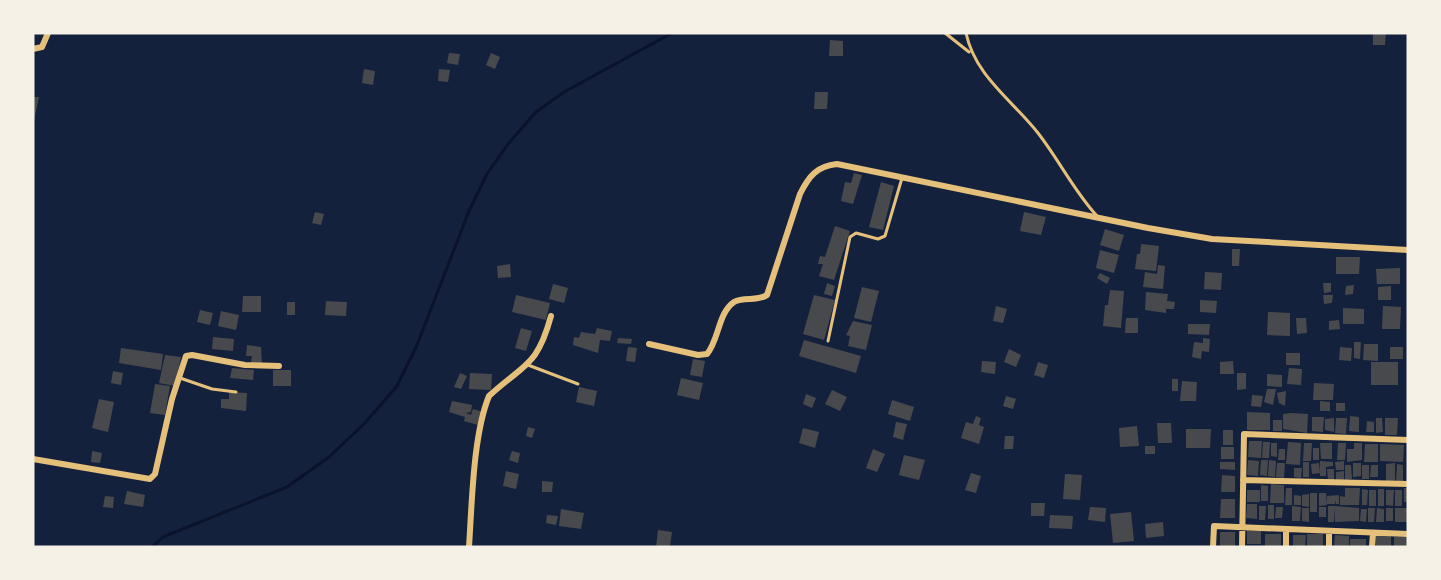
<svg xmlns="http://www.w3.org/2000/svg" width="1441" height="580" viewBox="0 0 1441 580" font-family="'IBM Plex Sans',sans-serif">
	<rect width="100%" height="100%" fill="#14213d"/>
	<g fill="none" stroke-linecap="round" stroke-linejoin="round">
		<path stroke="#0b132b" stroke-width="3" d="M 152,547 L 163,537 L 287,487 L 329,457 L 364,424 L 397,386 L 417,345 L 469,211 L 487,174 L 508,144 L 536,112 L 564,92 L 672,33"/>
	</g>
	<path fill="#48494c" d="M 1373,33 L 1386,33 L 1385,45 L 1373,45 Z
		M 830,40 L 843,41 L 843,56 L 829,56 Z
		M 449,53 L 460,54 L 458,65 L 447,63 Z
		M 491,53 L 500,57 L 495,69 L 486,65 Z
		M 364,69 L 375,71 L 373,85 L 362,83 Z
		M 439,69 L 450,70 L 448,82 L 438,81 Z
		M 815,92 L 828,92 L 827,109 L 814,109 Z
		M 33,97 L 39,97 L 34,121 L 33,121 Z
		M 854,173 L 862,175 L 853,204 L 841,201 L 845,182 L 851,183 Z
		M 881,182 L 894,186 L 883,230 L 869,227 Z
		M 315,212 L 324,214 L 321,225 L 312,223 Z
		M 1024,212 L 1046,217 L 1041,235 L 1020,231 Z
		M 835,226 L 850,231 L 834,280 L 819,276 L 823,264 L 818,264 L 820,256 L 825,257 Z
		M 1105,229 L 1124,235 L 1119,251 L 1100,245 Z
		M 1141,244 L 1159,246 L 1156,271 L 1135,269 L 1137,254 L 1140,254 Z
		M 1232,249 L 1240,249 L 1239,266 L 1232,266 Z
		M 1100,250 L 1119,255 L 1114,273 L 1096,268 Z
		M 1336,257 L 1360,257 L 1359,274 L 1336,274 Z
		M 510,264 L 511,277 L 498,278 L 497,266 Z
		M 1158,265 L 1165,266 L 1163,289 L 1143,287 L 1145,272 L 1157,274 Z
		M 1400,268 L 1400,284 L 1377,284 L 1376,269 Z
		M 1205,272 L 1222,273 L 1221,290 L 1204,289 Z
		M 1100,273 L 1110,278 L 1107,284 L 1097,278 Z
		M 827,283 L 835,286 L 832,296 L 824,294 Z
		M 1323,283 L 1331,283 L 1331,292 L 1324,293 Z
		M 553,284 L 568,288 L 564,303 L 549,299 Z
		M 1354,285 L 1353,294 L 1345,295 L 1346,286 Z
		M 1391,286 L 1391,300 L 1378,300 L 1378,287 Z
		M 862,287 L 879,291 L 871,322 L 854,318 Z
		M 1110,290 L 1124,291 L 1121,328 L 1103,326 L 1105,305 L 1108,305 Z
		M 1146,292 L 1168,294 L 1167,301 L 1175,302 L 1174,309 L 1166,309 L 1166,313 L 1145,310 Z
		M 516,295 L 550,303 L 546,320 L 512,312 Z
		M 814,295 L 835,300 L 824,340 L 803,334 Z
		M 1323,295 L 1333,295 L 1332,303 L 1324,304 Z
		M 243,296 L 261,296 L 261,312 L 242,312 Z
		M 1200,300 L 1217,301 L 1216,313 L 1200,312 Z
		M 326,301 L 347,302 L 346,316 L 325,315 Z
		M 287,302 L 295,302 L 295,315 L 287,315 Z
		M 996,306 L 1007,309 L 1003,323 L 993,321 Z
		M 1383,306 L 1401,307 L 1400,329 L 1382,329 Z
		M 1343,308 L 1364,309 L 1364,324 L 1343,324 Z
		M 200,310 L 213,313 L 210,325 L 197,322 Z
		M 221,311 L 239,315 L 236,330 L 218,326 Z
		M 1268,312 L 1290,313 L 1290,336 L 1267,335 Z
		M 1126,318 L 1138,318 L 1138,333 L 1125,333 Z
		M 1296,318 L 1306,318 L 1307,333 L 1297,334 Z
		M 1339,320 L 1340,329 L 1329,330 L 1329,321 Z
		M 853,321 L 872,325 L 866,350 L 848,346 L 850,336 L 846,335 Z
		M 1188,324 L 1210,324 L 1209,335 L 1188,334 Z
		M 521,328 L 532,331 L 526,351 L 515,348 Z
		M 597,328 L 612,331 L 610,341 L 600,340 L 598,353 L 573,345 L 574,337 L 579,338 L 581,332 L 595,334 Z
		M 213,337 L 234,339 L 233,351 L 212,349 Z
		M 618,338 L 632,339 L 631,344 L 617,343 Z
		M 1203,338 L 1210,339 L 1209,352 L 1202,351 L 1201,359 L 1192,357 L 1194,342 L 1203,343 Z
		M 804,340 L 861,356 L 856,373 L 799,356 Z
		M 1354,342 L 1361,342 L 1360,359 L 1354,358 Z
		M 1364,344 L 1378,344 L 1378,361 L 1363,360 Z
		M 247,345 L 261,347 L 262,363 L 251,362 L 252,356 L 246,356 Z
		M 628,347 L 637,348 L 635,362 L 626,361 Z
		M 1340,347 L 1352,348 L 1351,361 L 1339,360 Z
		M 1390,347 L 1403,347 L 1403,359 L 1390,359 Z
		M 121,348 L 163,354 L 161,370 L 119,363 Z
		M 1009,349 L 1021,355 L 1016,367 L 1004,362 Z
		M 1286,353 L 1300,353 L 1300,365 L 1286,365 Z
		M 165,355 L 181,357 L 175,386 L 159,383 Z
		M 693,359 L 705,361 L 702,377 L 690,375 Z
		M 982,361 L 996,362 L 995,374 L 981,372 Z
		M 1233,361 L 1234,374 L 1220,374 L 1220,362 Z
		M 1038,362 L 1048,365 L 1044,378 L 1034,375 Z
		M 1371,362 L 1398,362 L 1398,385 L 1371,385 Z
		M 232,368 L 254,370 L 253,380 L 230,378 Z
		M 1289,368 L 1302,369 L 1301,385 L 1287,384 Z
		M 273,370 L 291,370 L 291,386 L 273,386 Z
		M 113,371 L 123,373 L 121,385 L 111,383 Z
		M 460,373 L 467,376 L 461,389 L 454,387 Z
		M 470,373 L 492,374 L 491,390 L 469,389 Z
		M 1237,373 L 1246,373 L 1246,389 L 1237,390 Z
		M 1267,374 L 1282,375 L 1282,387 L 1267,386 Z
		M 681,378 L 703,383 L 699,400 L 677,395 Z
		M 1172,379 L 1178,379 L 1178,391 L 1172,391 Z
		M 1182,381 L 1197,382 L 1196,401 L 1180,401 Z
		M 1314,383 L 1334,384 L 1333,400 L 1313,400 Z
		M 155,384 L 170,386 L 165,415 L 150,413 Z
		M 579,387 L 597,391 L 594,406 L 576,402 Z
		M 1267,389 L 1276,389 L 1273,405 L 1264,402 Z
		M 832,390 L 847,397 L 840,411 L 825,404 Z
		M 1286,391 L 1285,406 L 1279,403 L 1277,393 Z
		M 229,392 L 247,393 L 246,411 L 221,408 L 221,399 L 229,399 Z
		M 806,394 L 816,398 L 812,408 L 803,404 Z
		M 1252,395 L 1263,396 L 1261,407 L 1251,406 Z
		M 1006,396 L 1016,399 L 1013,409 L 1003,406 Z
		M 99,399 L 114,402 L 108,432 L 92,428 Z
		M 892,400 L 914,407 L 910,421 L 888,414 Z
		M 452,401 L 472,405 L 471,412 L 466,413 L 471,415 L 473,409 L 483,412 L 478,425 L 464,421 L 465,417 L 449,412 Z
		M 1320,401 L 1330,402 L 1330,411 L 1320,411 Z
		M 1336,403 L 1345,403 L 1345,411 L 1336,411 Z
		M 1247,412 L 1270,413 L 1270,430 L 1247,430 Z
		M 1291,413 L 1308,414 L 1307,433 L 1283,429 L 1283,414 Z
		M 976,416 L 981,418 L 979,425 L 984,427 L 979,444 L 961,438 L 966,422 L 973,424 Z
		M 1350,416 L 1359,417 L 1359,432 L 1349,431 Z
		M 1312,417 L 1324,417 L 1323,432 L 1312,431 Z
		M 1334,418 L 1334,432 L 1325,430 L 1325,419 Z
		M 1336,418 L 1347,418 L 1346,434 L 1335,433 Z
		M 1376,418 L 1382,418 L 1383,432 L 1376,433 Z
		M 1385,418 L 1398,418 L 1397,435 L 1385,435 Z
		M 1273,420 L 1282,420 L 1282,431 L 1273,431 Z
		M 1367,421 L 1374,422 L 1374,432 L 1366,432 Z
		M 896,422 L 907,424 L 903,440 L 893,437 Z
		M 1157,423 L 1171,423 L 1172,443 L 1158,443 Z
		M 1137,426 L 1139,446 L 1120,447 L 1119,428 Z
		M 528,427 L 535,429 L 532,438 L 526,436 Z
		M 803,428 L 819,432 L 815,448 L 799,443 Z
		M 1186,429 L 1211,429 L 1210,448 L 1186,448 Z
		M 1223,430 L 1233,430 L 1233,445 L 1223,445 Z
		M 1005,436 L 1014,436 L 1013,449 L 1004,449 Z
		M 1249,441 L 1262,441 L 1261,458 L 1248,457 Z
		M 1263,442 L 1270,442 L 1269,458 L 1262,458 Z
		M 1288,442 L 1301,443 L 1300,465 L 1286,464 Z
		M 1271,443 L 1277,443 L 1277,457 L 1271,456 Z
		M 1304,443 L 1312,443 L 1311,461 L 1303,461 Z
		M 1320,443 L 1332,443 L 1332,459 L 1321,459 Z
		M 1338,443 L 1346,443 L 1345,460 L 1337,460 Z
		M 1354,443 L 1362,443 L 1362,460 L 1347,462 L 1347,449 L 1354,449 Z
		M 1365,444 L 1378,444 L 1378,462 L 1364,462 Z
		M 1380,444 L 1404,445 L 1403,462 L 1380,461 Z
		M 1145,446 L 1155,446 L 1155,454 L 1145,454 Z
		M 1221,447 L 1234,447 L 1234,459 L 1221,459 Z
		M 1313,448 L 1319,448 L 1319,460 L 1313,460 Z
		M 873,449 L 885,454 L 877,472 L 866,468 Z
		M 1279,449 L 1285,449 L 1285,460 L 1278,460 Z
		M 92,451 L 102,453 L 100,463 L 91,462 Z
		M 512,451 L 520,453 L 518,463 L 509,460 Z
		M 904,455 L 925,460 L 919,480 L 899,475 Z
		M 1248,460 L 1259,461 L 1258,476 L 1247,475 Z
		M 1261,460 L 1268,460 L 1267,476 L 1260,475 Z
		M 1269,460 L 1276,461 L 1275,477 L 1268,476 Z
		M 1320,461 L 1333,462 L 1333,466 L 1326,467 L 1326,476 L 1320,476 Z
		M 1344,461 L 1344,470 L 1336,470 L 1335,462 Z
		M 1220,462 L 1235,462 L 1235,470 L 1220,469 Z
		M 1303,462 L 1309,462 L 1309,477 L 1303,477 Z
		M 1277,463 L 1285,463 L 1284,478 L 1276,477 Z
		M 1319,463 L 1320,473 L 1312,474 L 1311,464 Z
		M 1353,463 L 1361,463 L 1361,476 L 1353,477 Z
		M 1395,463 L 1395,481 L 1386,481 L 1386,464 Z
		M 1397,464 L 1403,465 L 1403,482 L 1396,482 Z
		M 1345,465 L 1351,465 L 1352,479 L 1345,480 Z
		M 1362,465 L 1369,465 L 1369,479 L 1362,479 Z
		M 1371,465 L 1378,465 L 1378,477 L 1370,477 Z
		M 1294,468 L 1302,468 L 1301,478 L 1294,477 Z
		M 1327,469 L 1334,469 L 1334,480 L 1328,480 Z
		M 506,471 L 519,474 L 516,489 L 503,486 Z
		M 1344,471 L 1344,480 L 1336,480 L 1336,472 Z
		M 971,473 L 981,476 L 976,493 L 965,490 Z
		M 1065,474 L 1082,475 L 1080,500 L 1063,499 Z
		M 1222,475 L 1235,476 L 1235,492 L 1221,492 Z
		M 542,481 L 553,482 L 552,492 L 542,492 Z
		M 1271,484 L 1284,485 L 1284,503 L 1270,503 Z
		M 1261,485 L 1268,486 L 1268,501 L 1261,501 Z
		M 1286,488 L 1292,488 L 1292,505 L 1285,505 Z
		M 1345,488 L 1360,488 L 1359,505 L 1340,505 L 1340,496 L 1345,497 Z
		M 1404,488 L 1408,488 L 1408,502 L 1404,502 Z
		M 1362,489 L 1368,490 L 1367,505 L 1362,505 Z
		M 1378,489 L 1384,489 L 1384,506 L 1378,506 Z
		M 1247,490 L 1260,490 L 1260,502 L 1247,502 Z
		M 1369,490 L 1376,490 L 1376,506 L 1369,506 Z
		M 1386,490 L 1394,490 L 1393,506 L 1386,505 Z
		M 1395,490 L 1402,490 L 1402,506 L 1395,506 Z
		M 127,491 L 145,495 L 143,507 L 124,504 Z
		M 1310,493 L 1317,493 L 1317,512 L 1310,512 Z
		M 1319,493 L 1326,493 L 1327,505 L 1319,506 Z
		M 1309,494 L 1309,507 L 1302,506 L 1302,495 Z
		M 1294,495 L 1301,496 L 1301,505 L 1294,505 Z
		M 1339,495 L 1339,504 L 1336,504 L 1335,500 L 1335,504 L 1327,504 L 1327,496 Z
		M 105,496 L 114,497 L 113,508 L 103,507 Z
		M 1221,499 L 1235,499 L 1235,518 L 1220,518 Z
		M 1031,503 L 1045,503 L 1044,516 L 1031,516 Z
		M 1247,504 L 1257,504 L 1257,519 L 1246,518 Z
		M 1268,505 L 1274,505 L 1274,519 L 1268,519 Z
		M 1259,506 L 1266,506 L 1265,520 L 1259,520 Z
		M 1292,506 L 1301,507 L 1300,521 L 1292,521 Z
		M 1328,506 L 1335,506 L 1334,522 L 1328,522 Z
		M 1335,506 L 1359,508 L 1359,521 L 1335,522 Z
		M 1090,507 L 1106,508 L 1105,522 L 1088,520 Z
		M 1276,507 L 1283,507 L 1282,518 L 1275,518 Z
		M 1319,507 L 1326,507 L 1326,517 L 1319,517 Z
		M 1302,508 L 1309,508 L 1309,522 L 1302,521 Z
		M 1368,508 L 1375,508 L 1374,522 L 1368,522 Z
		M 1377,508 L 1384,509 L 1384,522 L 1376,522 Z
		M 1386,508 L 1393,508 L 1393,521 L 1386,521 Z
		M 1395,508 L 1408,508 L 1408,522 L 1395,522 Z
		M 561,509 L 584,513 L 581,529 L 559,526 Z
		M 1361,509 L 1367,509 L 1366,522 L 1360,521 Z
		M 1131,512 L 1134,541 L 1113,543 L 1110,514 Z
		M 547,515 L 558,516 L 556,525 L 546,523 Z
		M 1050,515 L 1073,516 L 1072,529 L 1049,528 Z
		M 1163,522 L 1164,536 L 1146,538 L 1145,524 Z
		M 658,530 L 672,532 L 670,547 L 656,547 Z
		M 1247,531 L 1261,531 L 1261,544 L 1247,544 Z
		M 1220,532 L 1235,532 L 1235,547 L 1220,547 Z
		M 1265,534 L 1281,534 L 1281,547 L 1265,547 Z
		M 1307,534 L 1323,534 L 1323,547 L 1307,547 Z
		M 1293,535 L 1306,535 L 1305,547 L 1293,547 Z
		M 1335,535 L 1349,536 L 1349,547 L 1334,546 Z
		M 1375,536 L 1391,536 L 1391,547 L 1376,547 Z
		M 1394,537 L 1408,537 L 1408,547 L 1394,547 Z
		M 1350,539 L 1366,539 L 1366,547 L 1350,547 Z"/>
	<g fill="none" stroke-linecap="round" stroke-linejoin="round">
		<path stroke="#e5c07b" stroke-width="3" d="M 945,33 L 969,52
			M 966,33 C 975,76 1012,100 1038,133 C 1059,160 1074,191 1097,216
			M 828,341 L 850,237 L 856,233 L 878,239 L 885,236 L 902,178
			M 528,365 L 578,384
			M 180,378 L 212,389 L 236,392"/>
		<path stroke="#e5c07b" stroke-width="6" d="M 33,49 L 42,47 L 48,33
			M 649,344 L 698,355 L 707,354 C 719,340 718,313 734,302 C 744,296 757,302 767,295 L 800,194 C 809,176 817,166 837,164 L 1148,228 L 1212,239 L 1408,250
			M 33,459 L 150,479 L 155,474 L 172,399 L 186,356 L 192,355 L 245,365 L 279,366
			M 1243,480 L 1408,484
			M 469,547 C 472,503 473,435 489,396 C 525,363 537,367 551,316
			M 1213,547 L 1214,526 L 1408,534
			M 1242,547 L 1244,434 L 1408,440
			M 1286,547 L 1286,529
			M 1329,547 L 1329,531
			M 1372,547 L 1373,533"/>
	</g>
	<rect width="1441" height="580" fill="none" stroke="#f6f1e7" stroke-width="69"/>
</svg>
